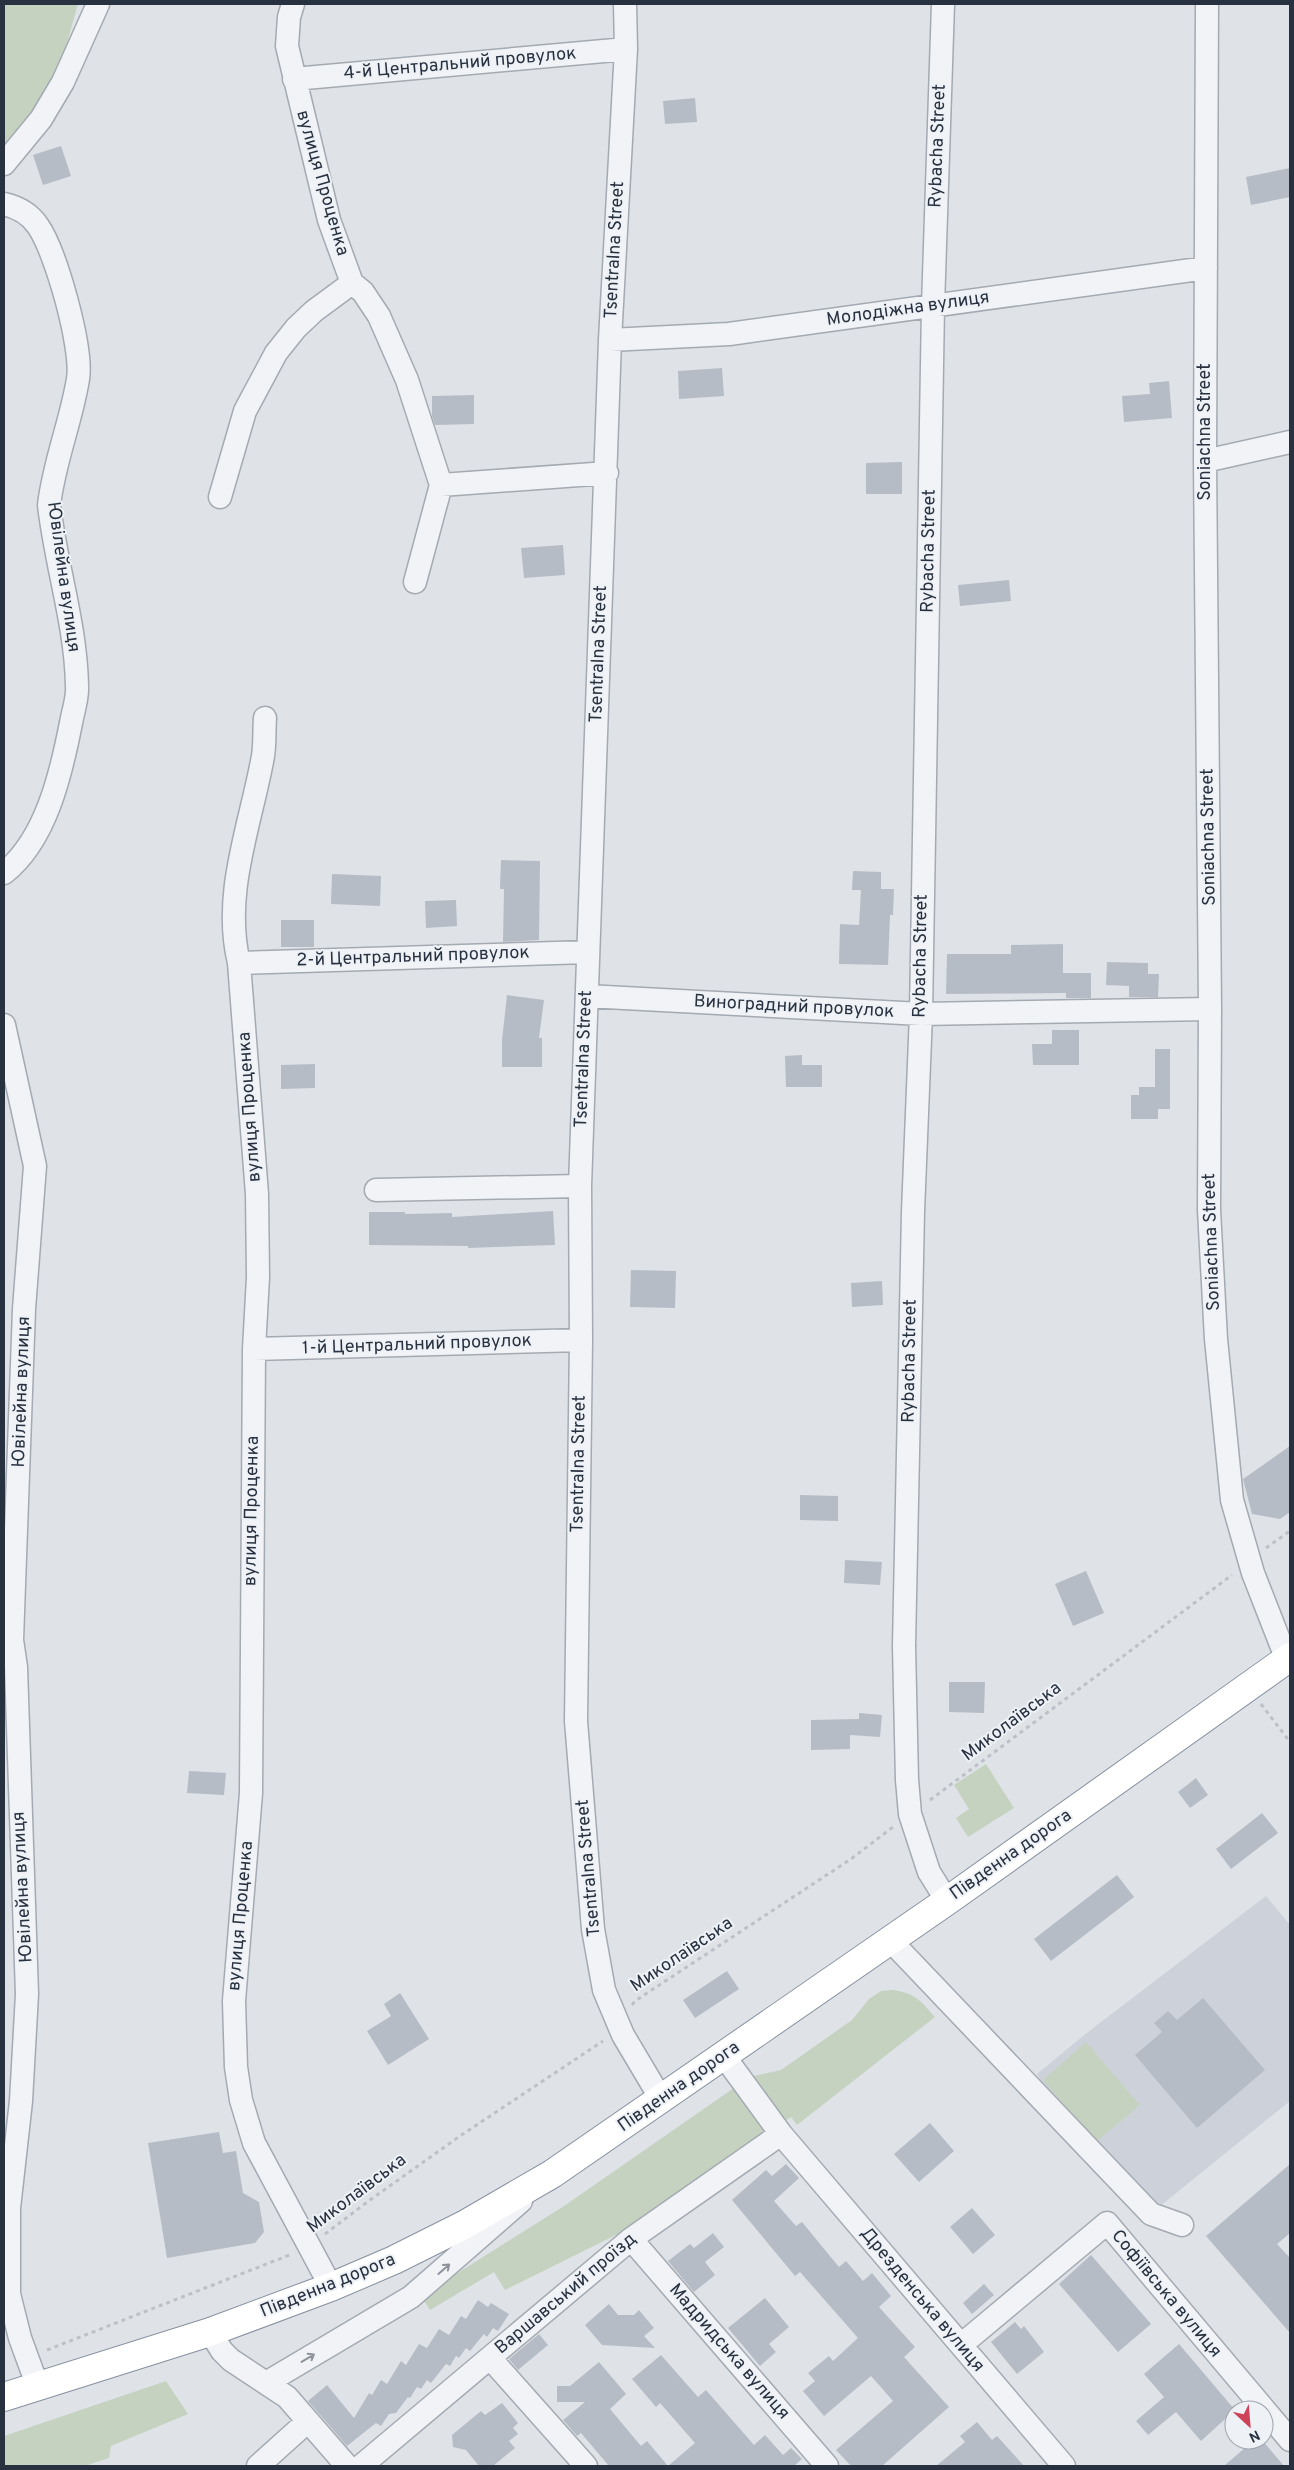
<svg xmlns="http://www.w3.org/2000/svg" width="1294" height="2470" viewBox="0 0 1294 2470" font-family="Overpass,sans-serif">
	<rect width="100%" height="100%" fill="#dfe3e8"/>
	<path fill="#cdd2da" d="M 1266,1896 L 1290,1925 L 1290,2101 L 1159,2207 L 1137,2183 L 1115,2169 L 1046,2091 L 1037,2074 L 1088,2032 Z"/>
	<path fill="#c5d2c0" d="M 4,4 L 78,4 L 65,50 L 45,93 L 4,150 Z
		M 986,1764 L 1014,1808 L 968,1837 L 956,1818 L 969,1809 L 954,1785 Z
		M 892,1990 C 915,1993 920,2000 935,2017 L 797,2125 L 791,2117 L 624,2231 L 505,2290 L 494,2272 L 430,2310 L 421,2296 L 564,2206 L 741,2083 L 754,2076 L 781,2070 L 852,2020 L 869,1999 L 881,1991 Z
		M 1086,2042 L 1140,2105 L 1096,2142 L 1043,2080 Z
		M 166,2381 L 188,2414 L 111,2446 L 109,2458 L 85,2466 L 4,2466 L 4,2436 Z"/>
	<path fill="#b6bcc5" d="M 695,98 L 697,122 L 665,124 L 663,101 Z
		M 61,146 L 71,176 L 43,185 L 33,155 Z
		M 1290,168 L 1290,197 L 1251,205 L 1246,177 Z
		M 722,368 L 724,396 L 679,399 L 678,371 Z
		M 1169,381 L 1172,418 L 1124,422 L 1122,396 L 1150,394 L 1149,383 Z
		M 474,395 L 474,424 L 435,425 L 432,416 L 432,396 Z
		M 902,462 L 902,494 L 866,494 L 866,463 Z
		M 563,545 L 565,575 L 524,578 L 521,548 Z
		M 1009,580 L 1011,601 L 960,606 L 958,585 Z
		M 501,860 L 540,861 L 539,940 L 503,942 L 504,889 L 500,889 Z
		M 853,871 L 881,872 L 881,889 L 894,889 L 893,915 L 890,915 L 888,965 L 839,964 L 840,924 L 859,925 L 861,890 L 852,890 Z
		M 332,874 L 381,876 L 380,906 L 331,904 Z
		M 456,900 L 457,926 L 426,928 L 425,901 Z
		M 281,920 L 314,920 L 314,947 L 281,947 Z
		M 1063,944 L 1063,973 L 1091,973 L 1091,998 L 1066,998 L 1066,993 L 946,994 L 947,954 L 1011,954 L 1011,945 Z
		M 1107,962 L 1148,963 L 1148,974 L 1159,974 L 1158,997 L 1129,997 L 1129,986 L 1106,985 Z
		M 507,995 L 544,1000 L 539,1038 L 542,1038 L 542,1067 L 502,1067 L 502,1040 Z
		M 1052,1030 L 1079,1030 L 1079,1065 L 1033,1065 L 1032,1044 L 1052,1044 Z
		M 1155,1049 L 1170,1049 L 1170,1109 L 1158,1109 L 1158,1119 L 1131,1119 L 1131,1095 L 1139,1095 L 1139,1087 L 1155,1087 Z
		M 802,1055 L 802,1065 L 822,1065 L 822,1087 L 786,1087 L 785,1056 Z
		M 315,1064 L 315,1088 L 281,1089 L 281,1065 Z
		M 553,1211 L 555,1245 L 468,1248 L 468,1246 L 369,1245 L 369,1212 L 405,1212 L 405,1214 L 452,1213 L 452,1217 Z
		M 631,1270 L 676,1271 L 675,1308 L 630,1307 Z
		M 882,1281 L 883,1305 L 852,1307 L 851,1283 Z
		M 1290,1446 L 1290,1512 L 1280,1519 L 1252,1514 L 1243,1479 Z
		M 800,1495 L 838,1496 L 838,1521 L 800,1520 Z
		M 845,1560 L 882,1562 L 880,1585 L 844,1583 Z
		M 1086,1571 L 1104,1613 L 1073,1626 L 1055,1584 Z
		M 949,1682 L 985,1682 L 984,1713 L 949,1712 Z
		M 859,1713 L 882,1715 L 880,1737 L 850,1735 L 850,1749 L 811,1750 L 811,1720 L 859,1719 Z
		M 189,1771 L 226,1773 L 224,1795 L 187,1793 Z
		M 1196,1778 L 1208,1795 L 1190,1808 L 1178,1792 Z
		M 1262,1813 L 1278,1833 L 1231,1869 L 1216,1849 Z
		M 1117,1875 L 1134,1897 L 1051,1961 L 1034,1939 Z
		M 727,1971 L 739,1989 L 695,2018 L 683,2000 Z
		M 400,1993 L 429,2039 L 388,2065 L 367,2031 L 391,2016 L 384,2004 Z
		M 1203,1998 L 1265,2070 L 1197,2128 L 1135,2055 L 1162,2032 L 1154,2023 L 1168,2011 L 1177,2020 Z
		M 930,2123 L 954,2151 L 919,2182 L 894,2154 Z
		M 219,2132 L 223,2153 L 236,2151 L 243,2193 L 259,2202 L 264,2232 L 255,2243 L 167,2258 L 148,2143 Z
		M 786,2164 L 799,2178 L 774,2201 L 796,2226 L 802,2222 L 839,2267 L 846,2261 L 863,2281 L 872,2273 L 891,2296 L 879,2307 L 915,2347 L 904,2357 L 949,2407 L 882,2466 L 851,2466 L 836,2450 L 893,2401 L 871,2376 L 824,2416 L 803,2391 L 815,2381 L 808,2373 L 829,2356 L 833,2361 L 858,2338 L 800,2272 L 795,2276 L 732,2200 L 766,2170 L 772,2176 Z
		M 1290,2164 L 1290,2233 L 1277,2244 L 1290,2258 L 1290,2333 L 1206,2236 Z
		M 972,2208 L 995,2235 L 973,2254 L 950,2227 Z
		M 713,2233 L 724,2247 L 705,2262 L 715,2275 L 694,2292 L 668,2261 L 690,2244 L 694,2248 Z
		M 1091,2255 L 1151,2324 L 1118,2352 L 1059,2284 Z
		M 984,2284 L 994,2295 L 972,2314 L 963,2303 Z
		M 765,2298 L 789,2327 L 769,2344 L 776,2352 L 760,2366 L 728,2328 Z
		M 478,2300 L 488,2307 L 491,2303 L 509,2314 L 498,2331 L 493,2328 L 487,2337 L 484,2334 L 470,2351 L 466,2348 L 459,2358 L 456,2356 L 450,2366 L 446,2364 L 431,2383 L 427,2380 L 421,2389 L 417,2387 L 410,2398 L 408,2397 L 396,2413 L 389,2414 L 381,2426 L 376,2423 L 347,2446 L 308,2401 L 327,2385 L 354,2418 L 369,2393 L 372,2395 L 381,2380 L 387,2384 L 401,2361 L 406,2365 L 419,2344 L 427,2348 L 439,2329 L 449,2335 L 461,2316 L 466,2319 Z
		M 609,2304 L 618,2315 L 634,2315 L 639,2310 L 654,2328 L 644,2336 L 655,2348 L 602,2345 L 585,2325 Z
		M 1015,2322 L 1021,2329 L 1024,2326 L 1044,2352 L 1017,2374 L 991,2342 Z
		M 539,2334 L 548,2345 L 518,2370 L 509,2359 Z
		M 1179,2344 L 1235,2410 L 1201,2441 L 1176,2412 L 1148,2435 L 1136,2421 L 1164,2397 L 1144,2374 Z
		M 661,2355 L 698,2397 L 706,2390 L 754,2445 L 765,2435 L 783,2455 L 791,2448 L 802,2459 L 794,2466 L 609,2466 L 581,2433 L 577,2436 L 563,2420 L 585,2402 L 557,2402 L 557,2386 L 570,2386 L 599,2362 L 626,2394 L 610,2409 L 641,2446 L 647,2441 L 668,2466 L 695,2443 L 660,2403 L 656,2407 L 632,2379 Z
		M 502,2403 L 518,2423 L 513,2428 L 518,2434 L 509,2441 L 515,2448 L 493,2466 L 479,2466 L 466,2450 L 453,2447 L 452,2435 L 481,2411 L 485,2415 Z
		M 977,2422 L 992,2440 L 997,2436 L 1024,2466 L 936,2466 L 965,2442 L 960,2436 Z
		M 1254,2440 L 1262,2440 L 1284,2466 L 1224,2466 Z"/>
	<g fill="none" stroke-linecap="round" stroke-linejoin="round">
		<defs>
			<path id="minor" d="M 625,4 L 626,49 L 610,340 L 580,1186 L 581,1340 L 576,1721 L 593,1929 L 604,1990 L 623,2035 L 661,2099
				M 943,4 L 933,306 L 921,1014 L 913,1212 L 904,1646 L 907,1780 L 910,1814 L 929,1872 L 947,1901
				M 1207,4 L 1205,461 L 1210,1009 L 1209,1210 L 1216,1339 L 1232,1500 L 1253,1573 L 1287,1660
				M 294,79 L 626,49
				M 4,164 L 41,119 L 63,82 L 98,4
				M 4,204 C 17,207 30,214 38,226 C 56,252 83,348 78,379 C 71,422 54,462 49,505 C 56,566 76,625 77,686 C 78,698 73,711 71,723 C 61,774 46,840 4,873
				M 352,283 L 363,292 L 379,316 L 407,380 L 441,485 L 415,582
				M 610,340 L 729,334 L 1206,268
				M 1205,461 L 1290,442
				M 441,485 L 607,473
				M 220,497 L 245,411 L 276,353 L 296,328 L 314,311 L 352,283 L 329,220 L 287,46 L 289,17 L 293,4
				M 265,718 C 264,730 265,744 263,756 C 251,824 222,893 239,963 L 257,1194 L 258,1277 L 254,1349 L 251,1793 L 234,2001 L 236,2067 L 241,2100 L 254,2143 L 331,2287
				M 239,963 L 587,952
				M 587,996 L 921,1014 L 1210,1009
				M 4,1025 L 35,1166 L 24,1309 L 12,1640 L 16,1667 L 27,1994 L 21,2101 L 9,2208 L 9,2294 L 20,2338 L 38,2387
				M 376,1190 L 580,1186
				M 254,1349 L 581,1340
				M 890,1940 L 1151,2214 L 1182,2225
				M 724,2056 L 781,2134 L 1064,2466
				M 631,2239 L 827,2466
				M 210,2332 L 222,2351 L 231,2360 L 287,2397 L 347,2466
				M 961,2345 L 1107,2223 L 1290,2440
				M 490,2358 L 586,2466
				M 266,2383 L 411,2297 L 521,2201
				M 258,2466 L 308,2421
				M 361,2466 L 631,2239 L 781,2134"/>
			<path id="highway" d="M 4,2397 L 210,2332 L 331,2287 L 394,2260 L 464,2225 L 552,2174 L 947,1901 L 1290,1657"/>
		</defs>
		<use href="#minor" stroke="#a4aab2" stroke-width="25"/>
		<use href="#highway" stroke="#86909f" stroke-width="30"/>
		<path stroke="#bdc1c7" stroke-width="3" stroke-dasharray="4 4" stroke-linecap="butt" d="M 1266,1548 L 1290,1531
			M 1261,1704 L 1290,1742
			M 930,1800 L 1232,1575
			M 632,2005 L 635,2001 L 851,1859 L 893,1827
			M 325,2234 L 370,2200 L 460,2136 L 603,2041
			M 47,2350 L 292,2254"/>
		<use href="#minor" stroke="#f2f3f7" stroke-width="22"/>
		<use href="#highway" stroke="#fff" stroke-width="28"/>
	</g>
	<defs><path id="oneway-shaft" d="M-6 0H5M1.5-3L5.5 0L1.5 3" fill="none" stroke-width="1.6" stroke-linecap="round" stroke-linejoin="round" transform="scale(1.25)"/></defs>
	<g stroke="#8d929b">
		<use href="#oneway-shaft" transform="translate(444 2269) rotate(-41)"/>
		<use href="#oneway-shaft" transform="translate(308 2358) rotate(-31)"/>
	</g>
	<g text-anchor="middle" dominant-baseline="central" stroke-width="4" stroke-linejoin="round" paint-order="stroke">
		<g font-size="18" fill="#28313f" stroke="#eef2f6">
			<text transform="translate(460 64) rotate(-5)">4-й Центральний провулок</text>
			<text transform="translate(938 146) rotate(-88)">Rybacha Street</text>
			<text transform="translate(322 183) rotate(74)">вулиця Проценка</text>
			<text transform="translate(615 250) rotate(-87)">Tsentralna Street</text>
			<text transform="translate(908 309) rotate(-8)">Молодіжна вулиця</text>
			<text transform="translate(1205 432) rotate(-90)">Soniachna Street</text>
			<text transform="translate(929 551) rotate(-89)">Rybacha Street</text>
			<text transform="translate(63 577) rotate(82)">Ювілейна вулиця</text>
			<text transform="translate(599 654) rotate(-88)">Tsentralna Street</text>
			<text transform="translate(1209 837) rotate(-91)">Soniachna Street</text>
			<text transform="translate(921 956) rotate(-89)">Rybacha Street</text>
			<text transform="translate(413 957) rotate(-2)">2-й Центральний провулок</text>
			<text transform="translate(794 1007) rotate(3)">Виноградний провулок</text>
			<text transform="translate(584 1059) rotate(-88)">Tsentralna Street</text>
			<text transform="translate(250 1107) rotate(-94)">вулиця Проценка</text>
			<text transform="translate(1212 1242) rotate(-92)">Soniachna Street</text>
			<text transform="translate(417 1345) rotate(-2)">1-й Центральний провулок</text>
			<text transform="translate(910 1361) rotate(-89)">Rybacha Street</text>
			<text transform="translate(22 1392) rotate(-88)">Ювілейна вулиця</text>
			<text transform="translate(579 1464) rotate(-89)">Tsentralna Street</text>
			<text transform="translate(252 1511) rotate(-89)">вулиця Проценка</text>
			<text transform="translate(1012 1722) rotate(-37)">Миколаївська</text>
			<text transform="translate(1011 1855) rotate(-35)">Південна дорога</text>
			<text transform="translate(589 1868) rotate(-95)">Tsentralna Street</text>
			<text transform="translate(23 1887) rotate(-93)">Ювілейна вулиця</text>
			<text transform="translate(241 1916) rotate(-85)">вулиця Проценка</text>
			<text transform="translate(682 1955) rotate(-34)">Миколаївська</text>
			<text transform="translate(679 2087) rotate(-35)">Південна дорога</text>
			<text transform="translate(357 2194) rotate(-37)">Миколаївська</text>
			<text transform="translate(328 2286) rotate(-22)">Південна дорога</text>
			<text transform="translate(566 2294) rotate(-40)">Варшавський проїзд</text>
			<text transform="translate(1166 2294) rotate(50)">Софіївська вулиця</text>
			<text transform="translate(922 2300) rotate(50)">Дрезденська вулиця</text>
			<text transform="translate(729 2352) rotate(49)">Мадридська вулиця</text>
		</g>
	</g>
	<rect width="1294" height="2470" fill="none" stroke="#28313f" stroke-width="10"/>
	<g transform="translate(1249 2425) rotate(154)"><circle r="24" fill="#eef2f6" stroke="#9fa5ad"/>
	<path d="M0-4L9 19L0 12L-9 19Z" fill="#ce435a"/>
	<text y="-8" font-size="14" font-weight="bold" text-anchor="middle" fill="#28313f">N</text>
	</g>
</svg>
